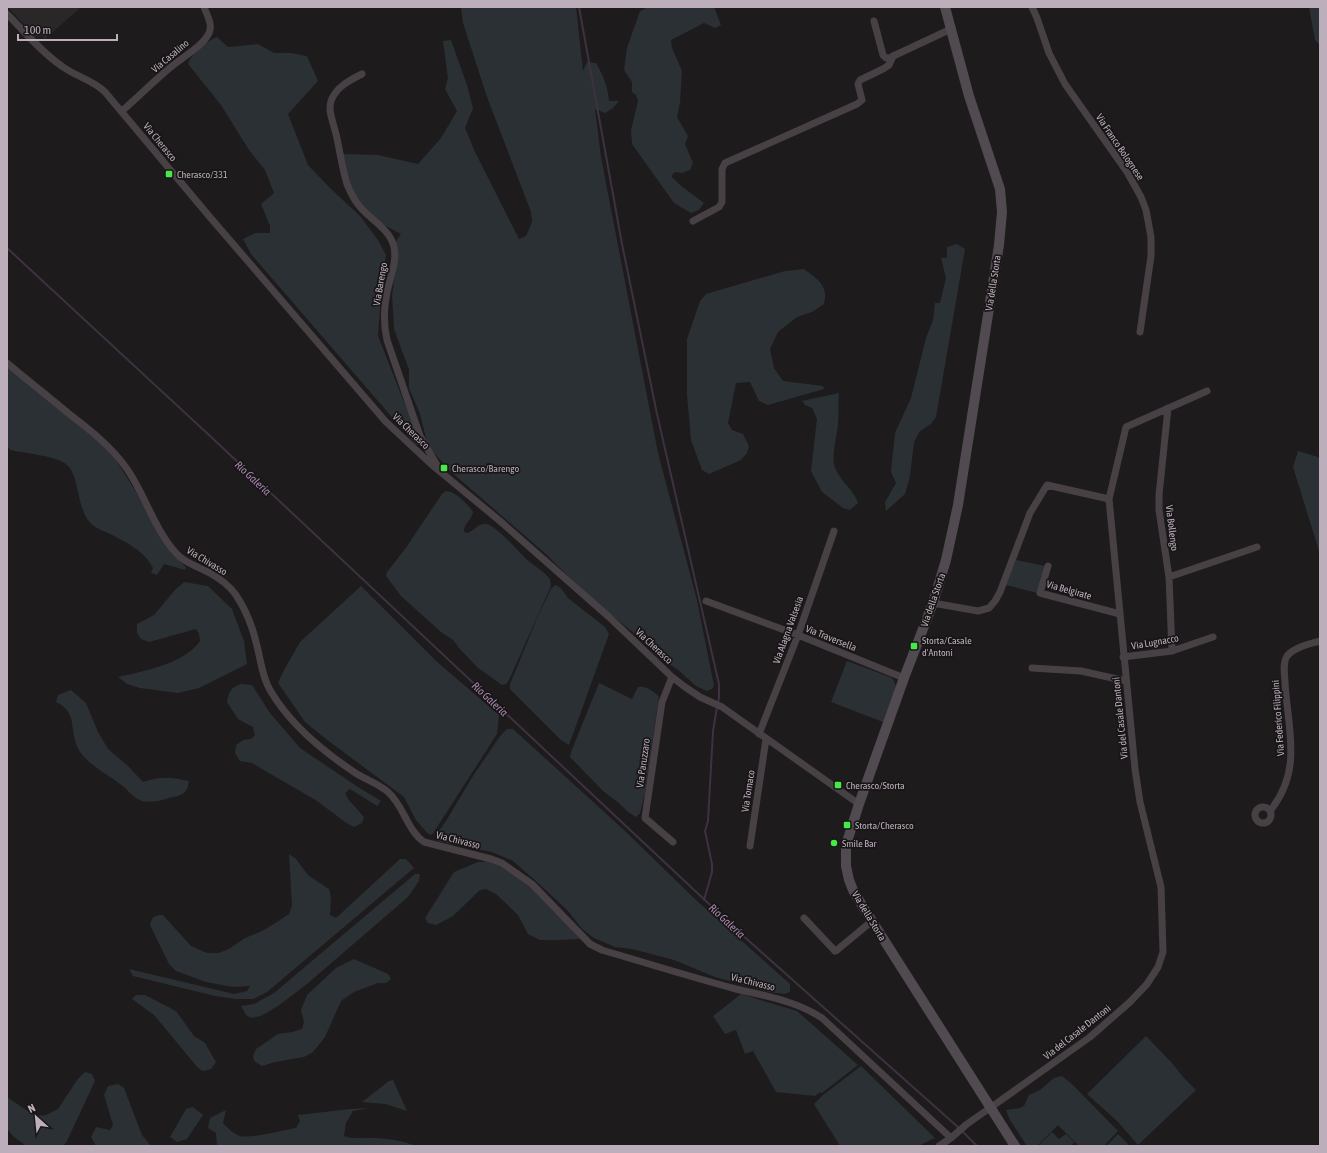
<svg xmlns="http://www.w3.org/2000/svg" width="1327" height="1153" viewBox="0 0 1327 1153" font-family="'Asap Condensed',sans-serif">
	<rect width="100%" height="100%" fill="#1d1b1c"/>
	<path fill="#2a2729" d="M 8,7 L 81,7 L 45,39 L 42,36 L 35,37 Z"/>
	<path fill="#2b3034" d="M 461,7 L 576,7 L 583,71 L 587,62 L 596,63 C 603,75 608,87 609,101 L 619,101 L 613,108 L 605,113 L 595,109 L 601,157 L 658,453 L 697,600 L 714,686 L 712,689 L 707,691 L 696,686 L 677,669 L 659,658 L 639,637 L 590,598 L 546,554 L 450,471 L 428,446 L 420,414 L 409,388 L 409,370 L 394,329 L 392,295 L 397,261 L 395,243 L 401,234 L 382,224 L 358,200 L 349,182 L 342,154 L 378,155 L 418,164 L 441,138 L 457,111 L 445,89 L 448,78 L 443,41 L 451,40 L 467,85 L 473,108 L 465,128 L 475,152 L 519,239 L 526,236 L 532,222 L 531,212 L 487,97 L 463,23 Z
		M 648,7 L 714,7 L 721,25 L 715,28 L 704,23 L 671,40 L 672,48 L 682,71 L 680,102 L 677,117 L 688,136 L 685,144 L 693,163 L 690,170 L 682,173 L 675,172 L 671,176 L 680,185 L 704,203 L 699,210 L 691,213 L 674,203 L 632,144 L 631,130 L 638,101 L 636,95 L 632,92 L 632,82 L 624,70 L 627,48 L 640,11 Z
		M 1309,7 L 1320,7 L 1320,45 L 1315,40 Z
		M 217,37 L 228,47 L 258,44 L 274,53 L 291,53 L 307,56 L 318,81 L 288,114 L 308,165 L 330,188 L 360,216 L 378,240 L 386,255 L 382,281 L 378,336 L 404,402 L 424,445 L 416,445 L 251,254 L 243,239 L 255,233 L 270,233 L 270,226 L 261,204 L 274,193 L 265,170 L 249,150 L 221,105 L 188,64 C 192,52 206,42 217,37 Z
		M 957,244 L 965,249 L 936,417 L 931,424 L 920,431 L 914,442 L 910,476 L 905,494 L 886,511 L 885,502 L 896,483 L 891,472 L 895,433 L 911,398 L 926,338 L 933,320 L 935,303 L 940,303 L 946,278 L 941,258 L 947,258 L 947,247 Z
		M 804,269 C 817,279 829,285 824,304 L 812,312 L 797,317 L 778,332 L 770,349 L 774,368 L 783,381 L 823,386 L 824,389 L 768,405 L 759,401 L 750,382 L 736,383 L 728,423 L 732,430 L 743,434 L 749,446 L 747,453 L 741,460 L 709,474 L 702,470 L 691,440 L 687,395 L 687,339 L 700,301 L 706,294 L 785,271 Z
		M 7,366 L 99,441 L 114,457 L 148,511 L 172,554 L 186,567 L 185,570 L 164,564 L 157,575 L 151,573 L 153,568 C 145,551 124,541 108,533 C 101,530 93,527 88,520 C 77,505 79,477 68,466 C 60,456 23,453 10,450 L 7,445 Z
		M 839,393 C 838,404 839,414 838,424 C 837,437 830,458 836,470 C 842,483 854,490 858,503 L 850,510 L 843,508 L 822,492 L 811,471 L 817,419 L 812,408 L 805,405 L 802,401 Z
		M 1298,451 L 1318,457 L 1320,460 L 1320,554 L 1293,467 Z
		M 446,491 C 455,491 469,505 473,512 C 472,520 464,523 464,531 L 466,533 C 474,532 477,523 486,524 C 496,525 518,551 526,559 C 532,564 547,574 550,579 C 550,580 551,585 551,586 L 509,680 L 506,684 L 502,685 L 478,668 L 459,648 L 453,640 L 441,632 L 401,596 L 386,576 L 387,572 L 405,549 L 442,494 Z
		M 1016,560 L 1045,566 L 1037,593 L 1006,585 Z
		M 184,582 L 208,586 L 232,609 L 244,641 L 247,664 L 199,688 L 178,693 L 140,688 L 127,684 L 118,677 C 144,671 184,664 200,641 L 199,634 L 196,629 L 149,642 L 141,639 L 137,633 L 137,624 L 154,615 L 175,590 Z
		M 555,585 L 561,588 L 568,598 L 605,627 L 609,634 L 569,745 L 561,740 L 510,689 L 510,684 L 538,616 L 551,589 Z
		M 361,586 L 436,661 L 499,715 L 497,734 L 432,835 L 427,833 L 416,820 L 404,797 L 326,739 L 305,722 L 278,683 L 284,670 L 300,642 Z
		M 847,661 L 890,677 L 893,679 L 896,686 L 883,722 L 831,702 Z
		M 599,683 L 632,699 L 638,687 C 646,685 654,692 659,696 L 645,793 L 640,813 L 636,817 L 628,812 L 619,803 L 603,791 L 570,757 L 571,752 Z
		M 241,684 L 252,685 L 270,713 L 300,748 L 358,787 L 381,801 L 377,806 L 350,789 L 345,793 L 348,799 L 364,817 L 362,823 L 354,827 L 345,822 L 317,801 L 252,763 L 240,761 L 235,753 L 236,745 L 243,740 L 251,739 L 255,735 L 253,727 L 238,719 L 227,702 C 229,692 230,688 241,684 Z
		M 71,690 L 86,703 L 98,732 L 108,749 L 128,766 L 143,782 C 162,776 170,777 189,781 C 187,795 182,795 169,798 C 160,801 150,803 142,801 C 132,798 128,789 120,784 C 107,774 83,762 77,746 C 69,728 78,713 56,702 L 58,695 Z
		M 507,729 L 513,729 L 624,830 L 697,901 L 790,984 L 790,992 L 785,994 L 768,992 L 715,977 L 674,960 L 632,949 L 615,947 L 594,938 L 582,929 L 568,911 L 537,882 L 513,861 L 492,852 L 441,842 L 436,840 L 438,832 L 446,821 L 471,779 L 500,736 Z
		M 289,854 L 295,858 L 309,876 L 329,889 L 331,897 L 330,915 L 336,918 L 400,859 L 406,859 L 414,868 L 267,992 L 253,999 L 237,999 L 215,996 L 133,976 L 129,969 L 234,994 L 247,991 L 250,986 L 233,987 L 206,982 L 176,971 L 169,964 L 150,925 C 152,917 154,915 163,915 L 191,946 L 207,953 L 219,953 L 229,949 L 245,938 L 262,931 L 277,922 L 289,914 L 292,906 Z
		M 478,862 C 482,862 488,861 493,862 C 523,869 560,916 580,939 L 558,940 L 540,940 L 528,934 L 518,915 L 496,894 L 486,889 L 480,890 L 453,916 L 436,925 L 428,923 L 425,918 L 454,872 Z
		M 415,874 L 420,874 L 419,881 L 408,897 L 307,984 L 278,1006 L 261,1016 L 251,1018 L 246,1015 L 241,1006 L 254,1004 L 274,993 Z
		M 354,959 L 388,974 L 391,979 L 386,983 L 378,983 L 354,992 L 341,1001 L 325,1037 L 313,1052 L 304,1057 L 275,1062 L 262,1066 L 254,1061 L 253,1056 L 256,1049 L 278,1034 L 292,1032 L 302,1029 L 304,1022 L 301,1010 L 307,995 L 336,968 Z
		M 741,994 L 797,1011 L 858,1065 L 822,1093 L 820,1092 L 815,1096 L 776,1092 L 753,1051 L 745,1054 L 736,1030 L 725,1034 L 713,1016 Z
		M 136,995 L 145,995 L 176,1011 L 194,1036 L 205,1043 L 216,1062 L 211,1069 L 203,1071 L 198,1068 L 154,1015 L 132,999 Z
		M 1146,1036 L 1172,1063 L 1184,1078 L 1196,1090 L 1138,1145 L 1118,1122 L 1087,1094 Z
		M 861,1066 L 935,1138 L 918,1146 L 840,1146 L 814,1104 L 823,1095 Z
		M 85,1072 L 92,1074 L 95,1081 L 66,1143 L 61,1146 L 26,1146 L 14,1137 L 7,1129 L 7,1097 L 35,1116 L 46,1115 L 58,1109 L 77,1080 Z
		M 1062,1076 L 1073,1085 L 1118,1131 L 1104,1146 L 1079,1146 L 1058,1125 L 1037,1146 L 1027,1146 L 1010,1120 L 1006,1110 L 1020,1108 L 1024,1106 L 1029,1095 L 1040,1090 L 1054,1078 Z
		M 393,1080 L 407,1111 L 386,1104 L 362,1102 L 389,1081 Z
		M 118,1084 L 124,1088 L 142,1135 L 151,1146 L 96,1146 L 91,1137 L 96,1127 L 110,1130 L 113,1125 L 104,1095 L 108,1086 Z
		M 193,1107 L 203,1115 L 187,1139 L 177,1142 L 170,1137 L 186,1109 Z
		M 370,1108 L 353,1111 L 346,1123 L 344,1136 C 354,1140 358,1137 368,1138 C 385,1138 401,1140 416,1146 L 217,1146 L 216,1133 L 208,1128 L 210,1118 L 226,1110 L 223,1123 C 228,1128 233,1134 240,1136 C 253,1139 282,1130 296,1128 L 300,1121 L 298,1115 L 350,1109 Z
		M 1052,1132 L 1059,1139 L 1066,1134 L 1074,1142 L 1071,1146 L 1038,1146 Z
		M 1118,1134 L 1130,1146 L 1106,1146 Z"/>
	<g fill="none" stroke-linecap="round" stroke-linejoin="round">
		<path stroke="#3e3141" stroke-width="2" d="M 579,7 L 622,244 L 657,414 L 719,684 L 719,698 L 718,703
			M 7,248 L 209,435 L 740,933 L 959,1128
			M 704,900 L 712,872 L 712,864 L 705,831 L 708,821 L 713,731 L 717,707
			M 962,1131 L 977,1146"/>
		<path stroke="#474146" stroke-width="7" d="M 1032,7 L 1037,18 L 1049,53 L 1065,84 L 1127,172 L 1141,197 L 1146,210 L 1151,237 L 1151,256 L 1140,332
			M 7,14 C 25,32 42,53 63,67 C 77,77 93,80 105,92 L 209,216 L 386,422 L 431,464 L 500,521 L 609,617 L 672,677 L 685,687 L 700,697 L 722,707 L 859,804
			M 874,21 L 883,55 L 886,58 L 889,58 L 951,29
			M 362,74 C 350,80 336,87 331,101 C 330,104 330,107 330,110 C 331,118 334,126 336,134 C 340,151 342,168 347,184 C 350,191 353,198 357,203 C 367,218 390,228 394,247 C 397,261 391,275 388,288 C 384,305 383,323 387,340 L 420,436 L 438,467
			M 122,111 C 139,96 155,80 172,66 C 183,57 203,46 209,33 C 213,25 207,15 204,7
			M 693,221 L 719,207 L 722,202 L 722,169 L 725,163 L 857,104 L 862,100 L 858,84 L 860,80 L 883,69 L 889,65 L 893,56
			M 7,363 C 27,380 48,396 68,413 C 89,429 112,447 127,469 C 145,495 154,528 175,552 C 183,562 196,566 208,572 C 219,578 229,585 236,595 C 246,610 253,628 257,646 C 261,661 262,677 270,690 C 289,723 325,753 357,774 C 367,780 379,784 388,792 C 404,806 407,830 424,842 L 491,859 L 502,863 L 532,884 L 590,944 L 602,950 C 646,963 691,977 736,989 C 766,996 796,1001 822,1018 L 951,1138
			M 1168,408 L 1159,495 L 1159,510 L 1169,577 L 1172,651
			M 1109,499 L 1126,427 L 1207,391
			M 1048,566 L 1040,593 L 1120,614
			M 1169,577 L 1257,547
			M 706,601 L 798,635 L 904,678
			M 933,603 L 978,611 L 989,608 L 995,601 L 1000,592 L 1030,513 L 1047,485 L 1109,499 L 1135,769 L 1140,802 L 1161,887 L 1163,952 L 1158,967 L 1147,984 L 1130,1002 L 1090,1037 L 990,1108 L 967,1124 L 951,1138 L 939,1146
			M 1123,657 L 1172,651 L 1213,637
			M 1032,668 L 1081,671 L 1126,681
			M 672,677 L 662,702 L 645,818 L 673,842
			M 759,734 L 798,635 L 834,531
			M1255 815a8 8 0 1 1 16 0a8 8 0 1 1-16 0Z
			M 1270,811 C 1303,770 1288,730 1285,683 C 1285,674 1282,664 1287,656 C 1294,647 1310,644 1320,641
			M 750,846 L 766,739
			M 804,918 L 835,951 L 837,950 L 872,921"/>
		<path stroke="#524a51" stroke-width="10" d="M 945,7 L 969,96 L 1000,189 L 1002,212 L 999,245 L 958,505 L 946,560 L 933,603 L 904,678 L 859,804 L 846,845 L 846,866 L 849,880 L 853,890 L 863,907 L 1015,1146"/>
	</g>
	<g fill="#47e949" stroke="#181617" stroke-width="1.5">
		<rect x="165" y="170" width="8" height="8" rx="2"/>
		<rect x="440" y="464" width="8" height="8" rx="2"/>
		<rect x="910" y="642" width="8" height="8" rx="2"/>
		<rect x="834" y="781" width="8" height="8" rx="2"/>
		<rect x="843" y="821" width="8" height="8" rx="2"/>
		<circle cx="834" cy="843" r="4"/>
	</g>
	<g text-anchor="middle" dominant-baseline="central" stroke-width="3.5" stroke-linejoin="round" paint-order="stroke">
		<g font-size="10" fill="#bcaebb" stroke="#181617">
			<text transform="translate(170 56) rotate(-40)">Via Casalino</text>
			<text transform="translate(160 142) rotate(51)">Via Cherasco</text>
			<text transform="translate(1120 147) rotate(56)">Via Franco Bolognese</text>
			<text transform="translate(993 283) rotate(-81)">Via della Storta</text>
			<text transform="translate(380 284) rotate(-80)">Via Barengo</text>
			<text transform="translate(411 431) rotate(44)">Via Cherasco</text>
			<text transform="translate(1172 528) rotate(83)">Via Bollengo</text>
			<text transform="translate(207 561) rotate(31)">Via Chivasso</text>
			<text transform="translate(1069 590) rotate(16)">Via Belgirate</text>
			<text transform="translate(933 600) rotate(-71)">Via della Storta</text>
			<text transform="translate(788 630) rotate(-70)">Via Alagna Valsesia</text>
			<text transform="translate(831 638) rotate(22)">Via Traversella</text>
			<text transform="translate(1155 642) rotate(-10)">Via Lugnacco</text>
			<text transform="translate(654 646) rotate(43)">Via Cherasco</text>
			<text transform="translate(1120 718) rotate(-96)">Via del Casale Dantoni</text>
			<text transform="translate(1278 718) rotate(-94)">Via Federico Filippini</text>
			<text transform="translate(643 763) rotate(-82)">Via Paruzzaro</text>
			<text transform="translate(748 791) rotate(-81)">Via Tornaco</text>
			<text transform="translate(458 840) rotate(14)">Via Chivasso</text>
			<text transform="translate(869 916) rotate(59)">Via della Storta</text>
			<text transform="translate(753 982) rotate(14)">Via Chivasso</text>
			<text transform="translate(1077 1032) rotate(-38)">Via del Casale Dantoni</text>
		</g>
		<g font-size="10" fill="#bcaebb" stroke="#181617" text-anchor="start">
			<text x="177" y="174">Cherasco/331</text>
			<text x="452" y="468">Cherasco/Barengo</text>
			<text x="922" y="640">Storta/Casale<tspan x="922" dy="12">d'Antoni</tspan></text>
			<text x="846" y="785">Cherasco/Storta</text>
			<text x="855" y="825">Storta/Cherasco</text>
			<text x="842" y="843">Smile Bar</text>
		</g>
		<g font-size="11" font-style="italic" fill="#ac88b4" stroke="#181617">
			<text transform="translate(253 478) rotate(43)">Rio Galeria</text>
			<text transform="translate(490 699) rotate(43)">Rio Galeria</text>
			<text transform="translate(727 921) rotate(43)">Rio Galeria</text>
		</g>
	</g>
	<rect width="1327" height="1153" fill="none" stroke="#bcaebb" stroke-width="16"/>
	<g transform="translate(36 1117) rotate(333)" stroke="#181617" stroke-width="3" paint-order="stroke">
	<path d="M0-3L7 15L0 10L-7 15Z" fill="#bcaebb"/>
	<text y="-6" font-size="11" font-weight="bold" text-anchor="middle" fill="#bcaebb">N</text>
	</g>
	<path d="M18 34v6h99v-6" fill="none" stroke="#bcaebb" stroke-width="2"/>
	<text x="24" y="34" font-size="12" fill="#bcaebb" stroke="#181617" stroke-width="3" paint-order="stroke">100 m</text>
</svg>
